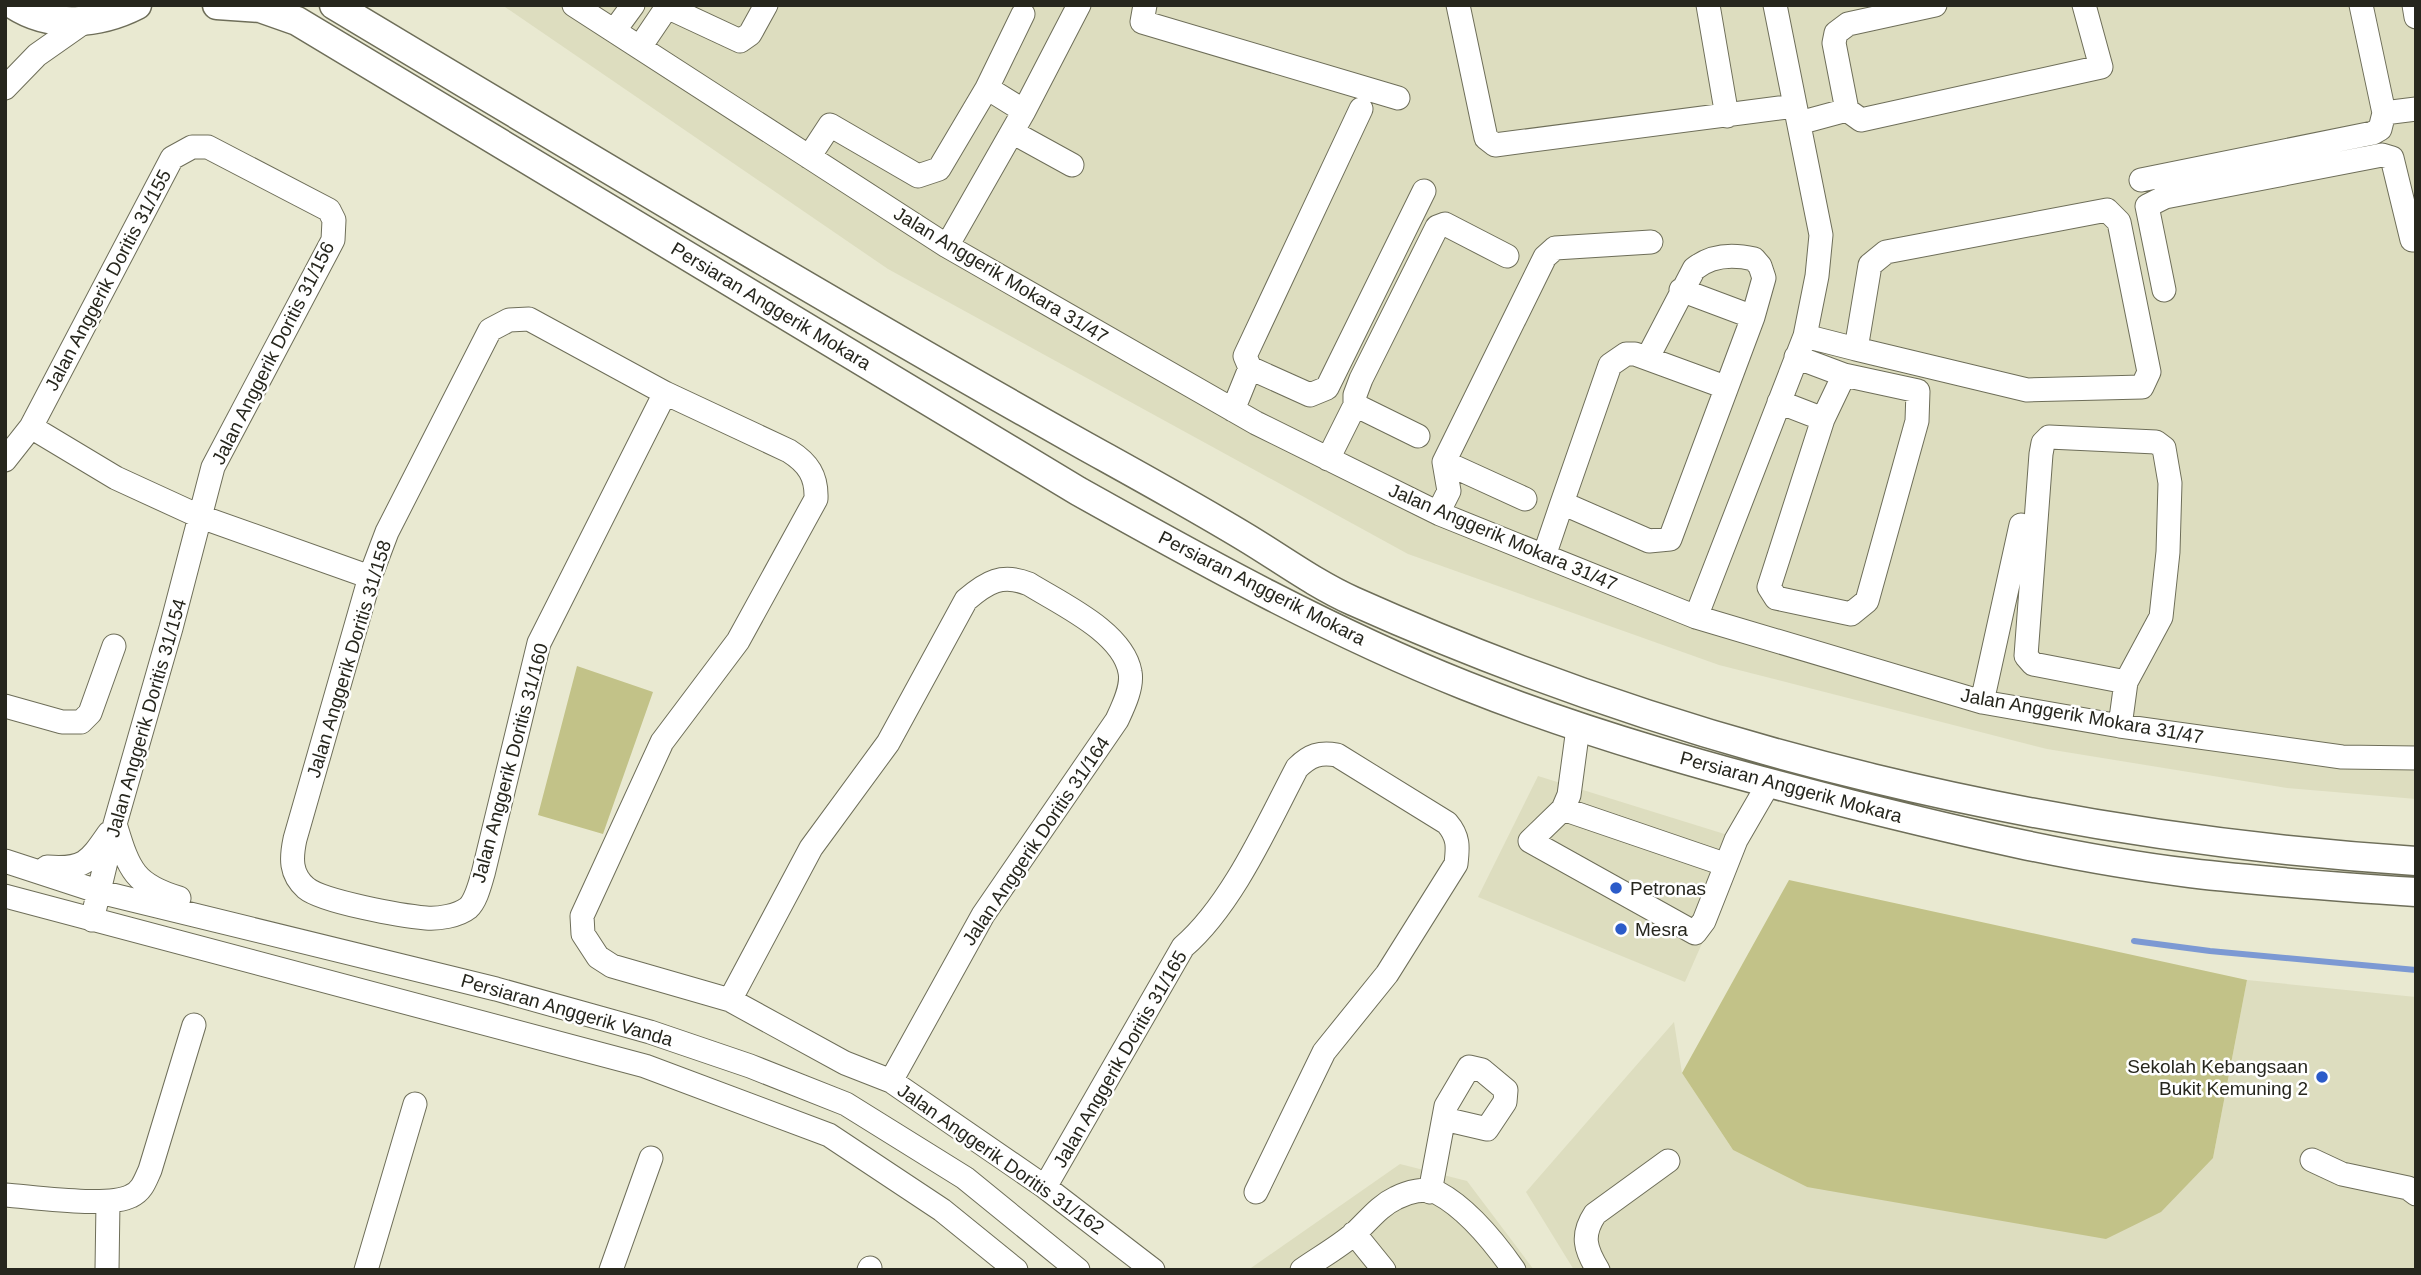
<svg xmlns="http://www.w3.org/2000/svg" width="2421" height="1275" viewBox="0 0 2421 1275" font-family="Helvetica,sans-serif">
	<rect width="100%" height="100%" fill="#e9e9d1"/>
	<path fill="#ddddbf" d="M 502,5 L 2416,5 L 2416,799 L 2287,788 L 2047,749 L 1719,665 L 1408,554 L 888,269 Z
		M 1538,776 L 1747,841 L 1685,982 L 1478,897 Z
		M 2247,980 L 2416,997 L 2416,1270 L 1574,1270 L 1526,1192 L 1674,1022 L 1682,1073 L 1733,1150 L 1807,1187 L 2213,1158 Z
		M 1400,1164 L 1467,1181 L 1534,1270 L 1248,1270 Z"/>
	<path fill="#c2c288" d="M 577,666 L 653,692 L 603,834 L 538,815 Z
		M 1789,880 L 2247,980 L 2213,1158 L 2161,1212 L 2106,1239 L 1807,1187 L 1733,1150 L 1682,1073 Z"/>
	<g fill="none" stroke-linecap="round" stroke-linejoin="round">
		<path stroke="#7c99d3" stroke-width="6" d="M 2134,941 L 2210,951 L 2416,970"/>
		<defs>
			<path id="minor" d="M 574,5 L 947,246 L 1256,423 L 1440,514 L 1696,617 L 1982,702 L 2120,726 L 2342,757 L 2416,758
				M 1145,5 L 1142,22 L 1398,98
				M 1458,5 L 1486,138 L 1495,145 L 1795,106
				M 1708,5 L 1727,116
				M 1935,5 L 1848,24 L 1836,33 L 1834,43 L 1847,110 L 1861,120 L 2101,67 L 2084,5
				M 2414,5 L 2416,17
				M 614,31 L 633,5
				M 640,47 L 667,7 L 740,41 L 750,34 L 766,5
				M 5,88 L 37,55 L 84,22
				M 987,88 L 1023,14
				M 2384,113 L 2416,109
				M 1799,123 L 1847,110
				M 1012,132 L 1072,165
				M 809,157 L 830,125 L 918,176 L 939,169 L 987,88 L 1024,111
				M 2141,180 L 2373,133 L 2380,129 L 2384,113 L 2361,5
				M 2107,210 L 2119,222 L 2149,372 L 2142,387 L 2027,390 L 1856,349 L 1870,265 L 1886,252 Z
				M 947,246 L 1024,111 L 1079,5
				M 1681,290 L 1753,317
				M 2164,290 L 2147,206 L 2165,197 L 2382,155 L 2392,158 L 2412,240 L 2416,240
				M 1805,336 L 1856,349
				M 1796,357 L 1844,375 L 1918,391 L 1917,421 L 1867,601 L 1851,614 L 1776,598 L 1769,587 L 1823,419 L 1844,375
				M 1250,368 L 1245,356 L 1361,109
				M 665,393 L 539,643 L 483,874 C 480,884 476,901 468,908 C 458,916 438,919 426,918 C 403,916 323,902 306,888 C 290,874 291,858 295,839 L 370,577 L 387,532 L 490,330 L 509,320 L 529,319 L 665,393 L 789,451 C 808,463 817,476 816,499 L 738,641 L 662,742 L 582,916 L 583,934 L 598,957 L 612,966 L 730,1000 L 845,1063 L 891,1081 L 1045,1187 L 1153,1270
				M 1779,402 L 1823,419
				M 1233,410 L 1250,368 L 1310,395 L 1327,388 L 1424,191
				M 31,427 L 116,478 L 201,517 L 370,577
				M 1418,436 L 1355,405 L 1355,395 L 1361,379 L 1437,227 L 1445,224 L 1507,256
				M 1328,459 L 1355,405
				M 5,460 L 31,427 L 172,158 L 192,147 L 208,147 L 329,210 L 334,220 L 333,240 L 213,467 L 171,628 L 115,824 L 92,920
				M 1444,462 L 1525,499
				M 1562,503 L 1610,365 L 1626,354 L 1635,354 L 1725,387
				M 1438,513 L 1449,491 L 1444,462 L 1545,257 L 1555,248 L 1651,242
				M 1544,556 L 1562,503 L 1649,541 L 1670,539 L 1753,317 L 1764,278 L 1760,266 L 1754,259 C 1733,254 1711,255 1694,269 L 1648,357
				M 1696,617 L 1805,336 L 1817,276 L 1821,235 L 1775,5
				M 1982,702 L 2021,525
				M 5,706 L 62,722 L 81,722 L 90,713 L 114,646
				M 2120,726 L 2126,682 L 2161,617 L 2168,552 L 2170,483 L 2164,448 L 2156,442 L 2049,437 L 2043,443 L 2041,454 L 2026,656 L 2033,664 L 2126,682
				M 1578,728 L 1569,795 L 1563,809 L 1530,841 L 1695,933 L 1704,921 L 1736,840 L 1769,783
				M 1563,809 L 1724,864
				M 116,827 C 129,870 135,885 179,898
				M 5,861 L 100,892 L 496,989 L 650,1032 L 750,1066 L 846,1104 L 965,1178 L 1078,1270
				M 47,867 C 84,870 89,862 109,833
				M 5,896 L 645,1066 L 829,1135 L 942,1210 L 1016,1270
				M 730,1000 L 811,848 L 888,743 L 966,600 C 987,582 1002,573 1029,584 C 1061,604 1123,632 1130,672 C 1133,687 1123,707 1117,720 L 983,915 L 891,1081
				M 2312,1160 L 2342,1174 L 2408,1188 L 2416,1194
				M 1045,1187 L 1183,947 C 1232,905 1267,825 1297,768 C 1310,755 1320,752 1337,755 L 1447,823 C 1459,837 1458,847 1456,864 L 1387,974 L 1324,1052 L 1256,1192
				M 1430,1192 L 1446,1106 L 1469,1067 L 1482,1070 L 1506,1090 L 1505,1102 L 1487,1129 L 1444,1119
				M 5,1195 C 34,1197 108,1208 131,1196 C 142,1191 145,1181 150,1170 L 194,1025
				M 1354,1233 L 1384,1270
				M 107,1270 L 108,1202
				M 366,1270 L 415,1104
				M 611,1270 L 651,1158
				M 869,1270 L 870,1268
				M 1302,1270 C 1319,1258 1339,1247 1355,1233 C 1369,1220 1379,1206 1396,1198 C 1407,1192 1426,1187 1438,1193 C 1468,1209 1495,1243 1514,1270
				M 1598,1270 C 1585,1249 1581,1235 1595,1214 L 1668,1161"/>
			<path id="major" d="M 14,5 C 51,29 100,24 137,5
				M 217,5 L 260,8 L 297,21 L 1078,491 C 1203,561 1331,632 1464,685 C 1589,735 1720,771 1850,804 C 1962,832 2075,859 2190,873 C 2265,882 2340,887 2416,892
				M 334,5 C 583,154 832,304 1085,446 C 1139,476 1192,505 1245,537 C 1280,558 1315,584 1353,601 C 1688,751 2050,837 2416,861"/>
		</defs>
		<use href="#minor" stroke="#6e6e59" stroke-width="25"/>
		<use href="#major" stroke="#6e6e59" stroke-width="31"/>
		<use href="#minor" stroke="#fff" stroke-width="23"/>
		<use href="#major" stroke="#fff" stroke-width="28"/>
	</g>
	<g fill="#2b5bc9" stroke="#fff" stroke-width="2.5">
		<circle cx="1616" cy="888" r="7"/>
		<circle cx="1621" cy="929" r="7"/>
		<circle cx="2322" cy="1077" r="7"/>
	</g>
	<g text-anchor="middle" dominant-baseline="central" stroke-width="5" stroke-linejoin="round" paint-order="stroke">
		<g font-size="19" fill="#26261d" stroke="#fff">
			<text transform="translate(1001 275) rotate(31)">Jalan Anggerik Mokara 31/47</text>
			<text transform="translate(108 280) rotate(-62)">Jalan Anggerik Doritis 31/155</text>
			<text transform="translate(771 306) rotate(31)">Persiaran Anggerik Mokara</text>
			<text transform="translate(273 353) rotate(-63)">Jalan Anggerik Doritis 31/156</text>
			<text transform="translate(1503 537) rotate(23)">Jalan Anggerik Mokara 31/47</text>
			<text transform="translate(1262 588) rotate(27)">Persiaran Anggerik Mokara</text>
			<text transform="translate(349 659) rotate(-73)">Jalan Anggerik Doritis 31/158</text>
			<text transform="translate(2082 716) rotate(10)">Jalan Anggerik Mokara 31/47</text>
			<text transform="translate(146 718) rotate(-74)">Jalan Anggerik Doritis 31/154</text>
			<text transform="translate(510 763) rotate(-75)">Jalan Anggerik Doritis 31/160</text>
			<text transform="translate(1791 787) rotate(15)">Persiaran Anggerik Mokara</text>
			<text transform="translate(1036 841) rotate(-56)">Jalan Anggerik Doritis 31/164</text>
			<text transform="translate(567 1010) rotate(16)">Persiaran Anggerik Vanda</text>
			<text transform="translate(1120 1059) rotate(-60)">Jalan Anggerik Doritis 31/165</text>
			<text transform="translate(1001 1159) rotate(35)">Jalan Anggerik Doritis 31/162</text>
		</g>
		<g font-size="19" fill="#26261d" stroke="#fff" text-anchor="start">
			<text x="1630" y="888">Petronas</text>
			<text x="1635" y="929">Mesra</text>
			<text x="2308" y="1066" text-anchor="end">Sekolah Kebangsaan<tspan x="2308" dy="22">Bukit Kemuning 2</tspan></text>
		</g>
	</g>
	<rect width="2421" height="1275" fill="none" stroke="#26261d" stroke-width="14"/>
</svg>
